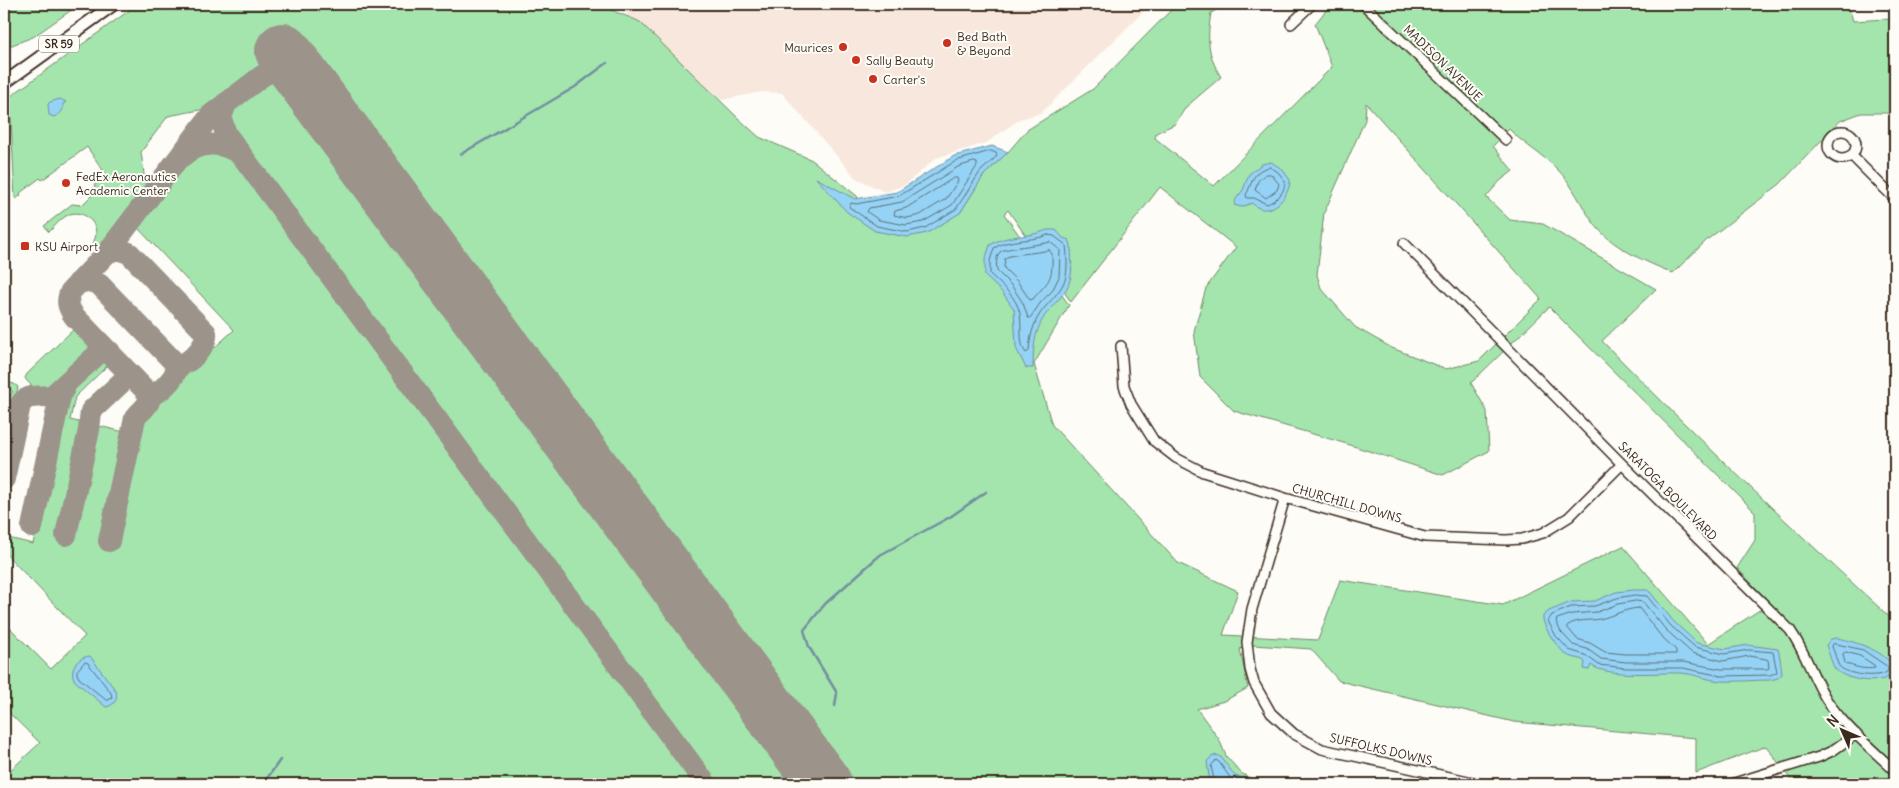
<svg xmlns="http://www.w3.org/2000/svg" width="1899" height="788" viewBox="0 0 1899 788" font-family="Delius,sans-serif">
	<rect width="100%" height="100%" fill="#fdfcf7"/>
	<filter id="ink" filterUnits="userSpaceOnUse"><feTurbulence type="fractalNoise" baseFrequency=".02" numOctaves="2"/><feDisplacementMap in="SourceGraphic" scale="10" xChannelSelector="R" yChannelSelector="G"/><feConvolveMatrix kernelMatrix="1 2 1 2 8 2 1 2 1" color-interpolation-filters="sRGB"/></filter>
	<g filter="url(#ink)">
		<path fill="#f8e7dc" d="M 616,4 L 1151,4 L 1041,113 L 1020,119 L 986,143 L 936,158 L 905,185 L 885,192 L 856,178 L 782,93 L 761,92 L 722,100 L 705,89 Z"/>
		<path fill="#a4e5ad" stroke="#708866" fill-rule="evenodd" d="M 4,4 L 80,4 L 33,37 L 4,48 Z
			M 138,4 L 601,4 C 614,13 626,15 640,22 L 738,118 L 759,137 L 812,160 L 857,196 L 875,231 L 960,213 L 984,175 L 1008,152 L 1027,130 L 1093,89 L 1177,4 L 1226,4 L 1211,13 C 1207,39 1207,54 1221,77 L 1186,107 L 1175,124 L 1156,133 L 1155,138 L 1214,186 L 1332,67 L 1315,24 L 1331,4 L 1848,4 L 1853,21 L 1886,19 L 1895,23 L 1895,113 L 1861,113 L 1840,121 L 1780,184 L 1708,239 L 1673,273 C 1646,262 1610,247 1593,222 C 1581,206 1573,185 1559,171 C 1544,155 1524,145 1509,129 L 1493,146 L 1513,171 L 1500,181 L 1486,197 L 1510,220 L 1543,224 L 1656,289 L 1602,341 C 1697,438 1795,531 1895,622 L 1895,784 L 1794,784 L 1766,746 L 1696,773 L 1696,738 L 1514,722 L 1339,681 L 1311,649 L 1254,645 L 1240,649 L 1248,688 L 1224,701 L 1197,709 L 1219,739 L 1226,756 L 1241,773 L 1260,784 L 838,784 L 293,45 L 205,109 L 168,116 L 141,152 L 146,189 L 99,251 L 92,244 C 104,228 86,209 70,214 C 62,217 55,226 49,232 L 44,226 L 72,204 L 82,205 L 97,190 L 94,185 L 107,176 L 87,147 L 42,180 L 40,178 L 20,193 L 21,195 L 16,199 L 15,198 L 11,118 L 4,101 ZM 1366,103 L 1541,299 L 1479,361 L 1446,369 L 1392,348 L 1355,327 L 1321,288 L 1317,275 L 1324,213 L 1365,120 ZM 1160,187 L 1236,247 L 1206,288 L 1194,331 L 1200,377 L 1234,411 L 1347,444 L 1443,475 L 1489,451 L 1487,411 L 1471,383 L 1549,307 L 1755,512 L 1755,540 L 1737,568 L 1770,603 L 1708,644 L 1623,546 L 1503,605 L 1340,580 L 1318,640 L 1223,635 L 1238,591 L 1178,563 L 1052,425 L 1034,364 L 1069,305 L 1004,214 L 1008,210 L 1071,302 Z
			M 279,78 L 288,81 L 293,86 L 802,776 L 803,784 L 715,784 L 233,131 C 229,124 226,116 231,109 C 237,101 269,80 279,78 Z
			M 203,153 C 219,152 231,156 242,169 L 697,784 L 4,784 L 4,776 L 40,743 L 4,708 L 4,622 L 51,669 L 85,636 L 4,552 L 4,537 L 33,544 L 66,397 L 73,387 L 102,361 L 105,359 L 109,364 L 75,397 L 70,420 L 87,424 L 63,535 L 70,536 L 95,425 L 128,433 L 105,544 L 113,546 L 139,424 L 201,358 L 202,359 L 234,330 L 138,228 L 184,165 L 196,156 Z
			M 75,328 L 92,346 L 91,351 C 81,360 60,384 49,389 C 39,393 30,386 25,378 L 27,374 Z
			M 10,383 L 14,384 L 18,387 L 4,456 L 4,401 L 13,392 L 6,385 Z"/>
		<path fill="#95d3f6" stroke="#718fa0" d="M 60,99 L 66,102 L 63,104 C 64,112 60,114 54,117 L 49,115 L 48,104 L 50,102 Z
			M 992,146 L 1008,152 L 984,175 L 960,213 L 927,233 L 907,237 L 875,231 L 847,212 L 816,178 L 855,199 L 897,192 L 954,156 Z
			M 1271,162 L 1282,169 L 1290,180 C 1290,198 1268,220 1252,203 L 1241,207 L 1234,205 L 1236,199 L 1243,190 L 1249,174 L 1262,164 Z
			M 1047,230 L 1056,230 L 1063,238 L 1069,240 L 1071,245 C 1071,256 1073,270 1070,280 C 1067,293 1057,300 1050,309 C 1035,326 1033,346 1033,368 L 1026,368 L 1016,348 L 1014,309 L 1002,292 L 985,276 L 985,260 L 990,245 C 1009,233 1026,239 1047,230 Z
			M 1634,590 L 1647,590 L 1650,592 L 1674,622 L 1697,643 L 1725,649 L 1748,645 L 1778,649 C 1779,651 1782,671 1782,674 L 1778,678 L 1770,680 C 1754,680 1737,682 1720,681 C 1707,680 1695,674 1682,673 C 1660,672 1607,678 1591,665 L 1589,670 L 1584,669 L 1585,662 C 1580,657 1573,659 1567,655 C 1559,650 1541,625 1543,616 L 1549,611 L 1571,602 L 1595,601 L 1616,592 Z
			M 1837,638 C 1853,641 1891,652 1894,671 C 1887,687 1847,681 1836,670 C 1832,666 1829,652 1826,645 L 1831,639 Z
			M 90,656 L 116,691 C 118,699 115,705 106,707 L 75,681 C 68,670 77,657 90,656 Z
			M 1217,755 L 1221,757 L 1235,776 L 1244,778 L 1256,784 L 1210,784 L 1207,762 L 1211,757 Z"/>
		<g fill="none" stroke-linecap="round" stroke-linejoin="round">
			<path stroke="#5f6e74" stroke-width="1" d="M 991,151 L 996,153 L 997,156 L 980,172 L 956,209 L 925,228 L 907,232 L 877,226 L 849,207 L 851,203 L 856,204 L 899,196 L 956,161 Z
				M 974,162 L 977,163 L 977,166 L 952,205 L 923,222 L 906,225 L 879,220 L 867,212 L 869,208 L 902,202 L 958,167 Z
				M 1270,167 L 1278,172 L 1285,181 C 1285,193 1277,200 1267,204 L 1254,198 L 1247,198 L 1246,195 C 1253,182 1252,170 1270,167 Z
				M 1266,174 L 1271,174 L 1279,184 L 1277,190 L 1266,198 L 1255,190 L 1258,181 Z
				M 954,178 L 957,178 L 958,181 L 946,199 L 920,215 L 907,218 L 894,215 L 895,211 L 906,208 Z
				M 1048,235 L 1054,236 L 1066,245 C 1067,255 1068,270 1065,280 C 1061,290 1054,297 1047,305 C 1035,317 1030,334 1029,351 L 1026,353 C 1017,343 1024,320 1018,307 C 1013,294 1000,284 990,274 L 990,261 L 994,248 C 1010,238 1030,242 1048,235 Z
				M 1050,242 L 1060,250 L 1059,277 L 1052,291 L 1041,302 L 1030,318 L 1028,318 L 1023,303 L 1011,285 L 997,271 C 996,265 996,256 1000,252 C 1003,248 1040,245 1050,242 Z
				M 1049,250 L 1052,254 C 1053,281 1049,280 1033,299 L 1030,300 L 1017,281 L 1004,268 L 1005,258 C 1010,254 1039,253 1049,250 Z
				M 1635,595 L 1647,596 L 1671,626 L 1695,647 L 1724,654 L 1749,650 L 1773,652 L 1777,672 L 1770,675 L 1721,676 L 1683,668 L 1626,668 L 1599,665 L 1585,655 L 1569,650 L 1556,636 L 1548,621 L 1552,615 L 1571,607 L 1595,606 L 1617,598 Z
				M 1636,601 L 1643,602 L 1666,630 L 1692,653 L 1723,661 L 1749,656 L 1766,659 L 1768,660 L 1769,668 L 1767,669 L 1721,669 L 1683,662 L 1626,662 L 1601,659 L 1587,649 L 1573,645 L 1561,632 L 1556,622 L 1557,619 L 1572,614 L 1597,612 L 1618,604 Z
				M 1639,608 L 1660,635 L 1676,650 L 1676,654 L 1626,654 L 1605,652 L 1590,643 L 1577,639 L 1567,627 L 1568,625 C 1578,619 1589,621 1600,619 C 1613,616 1624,609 1639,608 Z
				M 1837,644 L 1863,650 L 1888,667 L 1888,671 C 1880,679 1846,675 1839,666 C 1836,661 1835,652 1832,647 L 1833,644 Z
				M 1846,652 L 1860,656 L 1874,665 L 1875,668 C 1866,670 1853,667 1845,663 L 1843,654 Z
				M 85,662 L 88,663 L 111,693 L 112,697 L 109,700 L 106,700 L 79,678 L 77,674 L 77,671 Z
				M 1215,784 L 1211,766 L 1216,760 L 1219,762 L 1231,779 L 1246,784"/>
			<path stroke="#718fa0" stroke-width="2.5" d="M 461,154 L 575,87 L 607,63
				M 835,706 L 837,693 L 809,647 L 804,630 L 825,604 L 880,555 L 950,517 L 986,492
				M 263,784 L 280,760"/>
			<path stroke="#9c938a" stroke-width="22" d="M 226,103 L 221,118 L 226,134 L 706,784
				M 181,157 C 199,141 223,140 242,156
				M 107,253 L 117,249 L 129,253 L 206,333 C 208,344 190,364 179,365 L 175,363
				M 78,283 L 88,281 L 99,284 L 175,363 L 177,369 C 174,378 161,393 152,394 L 147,391
				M 4,479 L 20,405 C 28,392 40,399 53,395 L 99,353 L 102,351 L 110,352
				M 32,527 L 60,397 L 66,384
				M 66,535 L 89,430 L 91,411 L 125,379 L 127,376 L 125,369
				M 109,541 L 135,418 C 140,411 151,405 150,395 L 74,316 C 68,307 66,301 71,291 L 107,253 L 211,115 L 262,76 L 272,71 L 287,72 L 300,79 L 310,87
				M 808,763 L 811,772 L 812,784"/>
			<path stroke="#9c938a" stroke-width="56" d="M 283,51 L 824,784"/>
			<defs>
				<path id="minor" d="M 1363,4 L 1506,140
					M 1291,24 L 1312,4
					M1828 145a14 14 0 1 1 28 0a14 14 0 1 1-28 0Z
					M 1851,155 L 1895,199
					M 1404,243 L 1622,464 L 1790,630 C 1806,653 1813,679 1828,702 C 1846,728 1872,749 1895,771
					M 1121,346 L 1124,386 L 1131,404 L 1154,441 L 1176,458 L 1203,472 L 1285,498 L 1425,537 L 1506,540 L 1522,539 L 1543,533 L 1569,517 L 1622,464
					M 1285,498 L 1252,609 L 1247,642 L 1250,669 L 1254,683 L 1271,713 L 1294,734 L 1322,749 L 1482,784
					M 1731,784 L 1819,757 L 1832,751 L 1856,734
					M 1891,784 L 1895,780"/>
				<path id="major" d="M 4,83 L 114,4"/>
			</defs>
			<use href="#minor" stroke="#3b2a1e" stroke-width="12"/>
			<use href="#major" stroke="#3b2a1e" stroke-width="15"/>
			<use href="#minor" stroke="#fdfcf7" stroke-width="9"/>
			<use href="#major" stroke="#fdfcf7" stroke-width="11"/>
		</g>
	</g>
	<g fill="#c8321e" stroke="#fdfcf7" stroke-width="2">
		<circle cx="947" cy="43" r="5"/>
		<circle cx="843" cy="47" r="5"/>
		<circle cx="856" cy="60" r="5"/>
		<circle cx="873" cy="79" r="5"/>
		<circle cx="66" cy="183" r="5"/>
		<rect x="20" y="241" width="10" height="10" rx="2.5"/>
	</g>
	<g text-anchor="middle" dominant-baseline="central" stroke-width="4" stroke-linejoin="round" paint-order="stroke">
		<rect fill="#fdfcf7" stroke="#75695f" stroke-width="1" x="39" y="35.5" width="40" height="17" rx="4"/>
		<g font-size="11" font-weight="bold" fill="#3b2a1e">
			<text x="59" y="44">SR 59</text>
		</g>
		<g font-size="12" fill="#3b2a1e" stroke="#fdfcf7" text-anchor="start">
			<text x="957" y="36">Bed Bath<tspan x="957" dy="14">&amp; Beyond</tspan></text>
			<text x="833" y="47" text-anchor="end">Maurices</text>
			<text x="866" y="60">Sally Beauty</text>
			<text x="883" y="79">Carter's</text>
			<text x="76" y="176">FedEx Aeronautics<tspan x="76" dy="14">Academic Center</tspan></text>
			<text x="35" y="246">KSU Airport</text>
		</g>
		<g font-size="12" fill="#3b2a1e" stroke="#fdfcf7">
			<text transform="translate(1443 63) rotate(44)">MADISON AVENUE</text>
			<text transform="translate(1668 491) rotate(45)">SARATOGA BOULEVARD</text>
			<text transform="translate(1347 503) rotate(16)">CHURCHILL DOWNS</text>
			<text transform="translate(1381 749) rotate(13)">SUFFOLKS DOWNS</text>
		</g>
	</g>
	<rect width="1899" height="788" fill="none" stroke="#fdfcf7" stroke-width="20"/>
	<rect x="10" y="10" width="1879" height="768" fill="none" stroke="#3b2a1e" stroke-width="2" filter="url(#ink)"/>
	<g transform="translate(1842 730) rotate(315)" stroke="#fdfcf7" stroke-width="4" paint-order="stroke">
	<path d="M0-4L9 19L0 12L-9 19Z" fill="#3b2a1e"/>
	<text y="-8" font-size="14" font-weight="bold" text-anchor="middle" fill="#3b2a1e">N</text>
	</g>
</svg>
